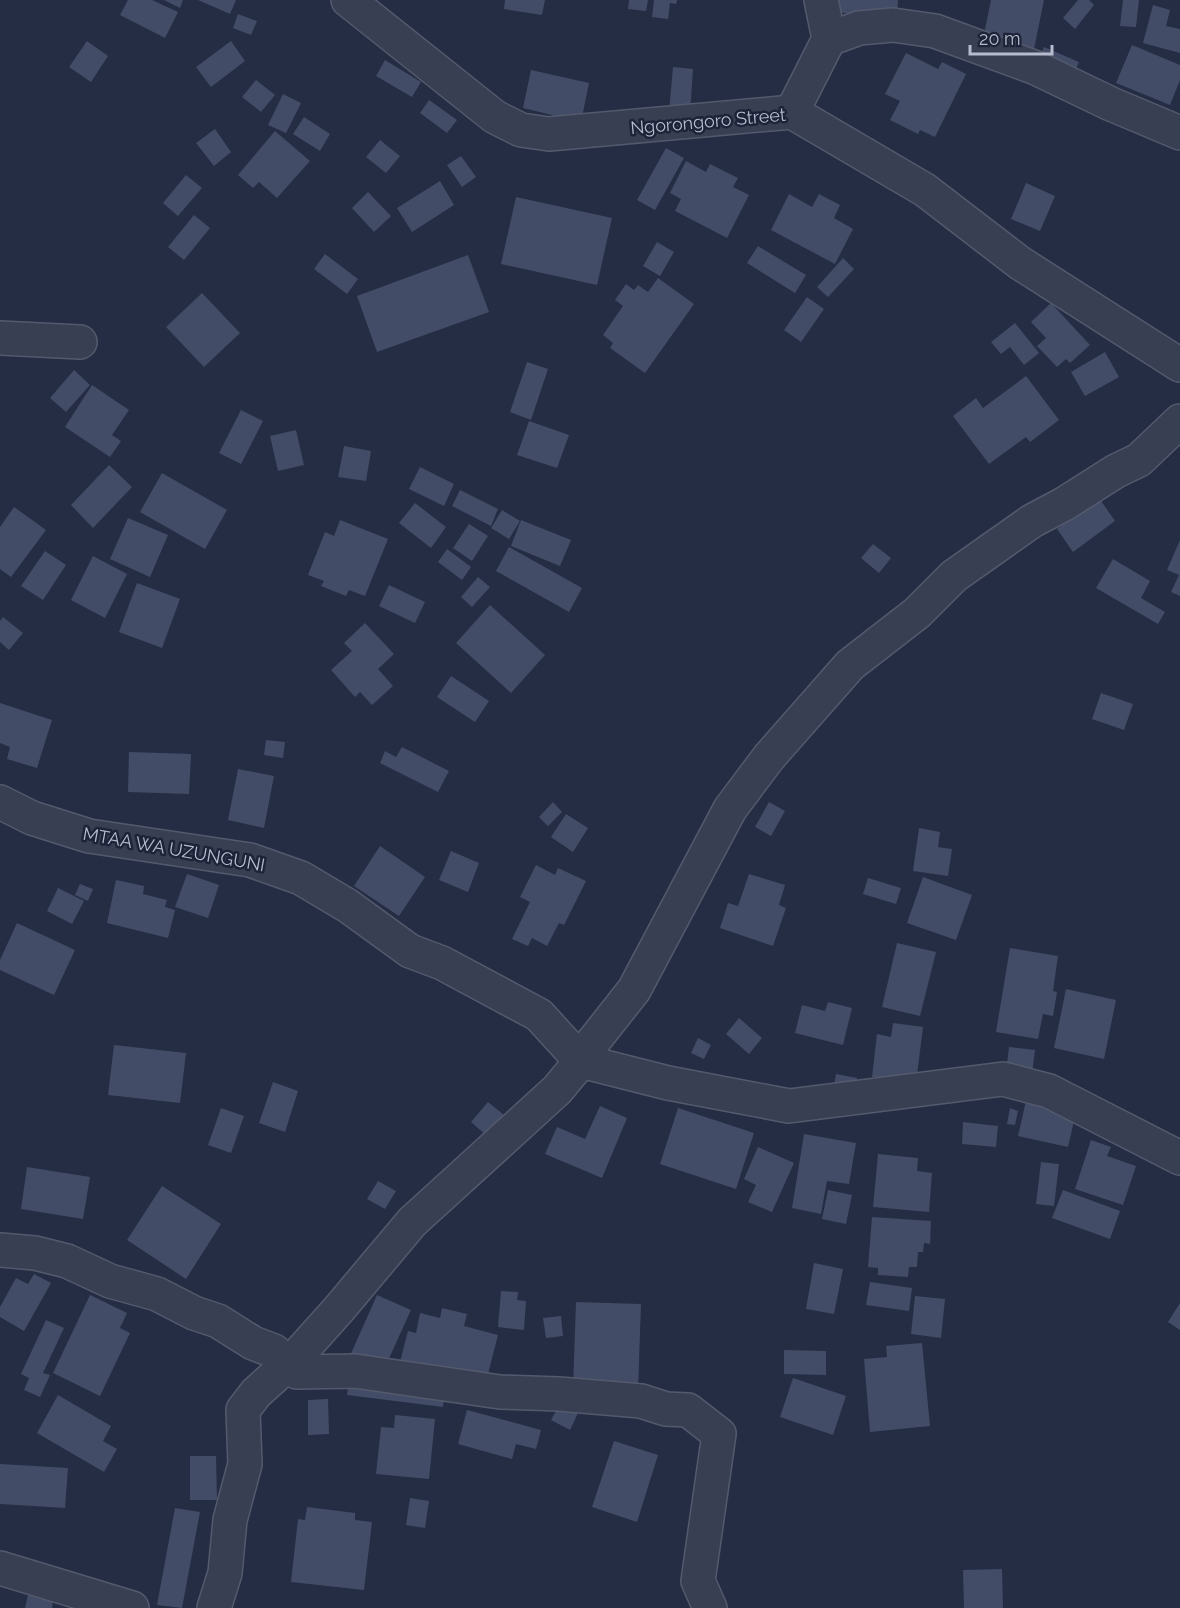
<svg xmlns="http://www.w3.org/2000/svg" width="1180" height="1608" viewBox="0 0 1180 1608" font-family="Raleway,sans-serif">
	<rect width="100%" height="100%" fill="#242d44"/>
	<path fill="#434c66" d="M 128,0 L 152,0 L 178,12 L 165,38 L 120,15 Z
		M 164,0 L 183,0 L 180,8 Z
		M 198,0 L 236,0 L 230,14 Z
		M 505,0 L 545,0 L 542,15 L 504,9 Z
		M 629,0 L 648,0 L 646,11 L 628,9 Z
		M 654,0 L 677,0 L 676,4 L 670,3 L 668,19 L 652,17 Z
		M 834,0 L 898,0 L 897,18 L 832,12 Z
		M 991,0 L 1044,0 L 1032,59 L 981,49 Z
		M 1078,0 L 1089,0 L 1094,5 L 1075,29 L 1063,18 Z
		M 1123,0 L 1139,0 L 1136,27 L 1120,26 Z
		M 1153,5 L 1170,10 L 1166,26 L 1180,29 L 1180,53 L 1143,43 Z
		M 238,14 L 257,21 L 251,35 L 233,28 Z
		M 87,41 L 108,56 L 91,82 L 69,67 Z
		M 231,41 L 245,61 L 211,87 L 196,67 Z
		M 1132,45 L 1180,65 L 1180,80 L 1170,105 L 1116,83 Z
		M 1044,47 L 1079,62 L 1072,79 L 1037,65 Z
		M 906,53 L 938,69 L 942,62 L 966,74 L 935,137 L 920,130 L 918,134 L 890,120 L 900,101 L 885,94 Z
		M 385,60 L 421,82 L 412,97 L 376,76 Z
		M 673,67 L 693,69 L 690,114 L 669,112 Z
		M 531,70 L 589,83 L 581,122 L 523,108 Z
		M 256,80 L 275,95 L 261,112 L 242,97 Z
		M 283,94 L 301,103 L 286,133 L 268,125 Z
		M 429,100 L 457,120 L 447,133 L 420,113 Z
		M 304,117 L 330,134 L 320,151 L 293,134 Z
		M 215,129 L 231,152 L 214,166 L 196,143 Z
		M 275,131 L 310,161 L 277,198 L 259,182 L 253,188 L 238,175 Z
		M 380,140 L 400,156 L 386,173 L 366,157 Z
		M 666,148 L 684,158 L 655,210 L 637,200 Z
		M 461,156 L 476,177 L 462,187 L 447,165 Z
		M 686,161 L 706,172 L 710,164 L 738,178 L 733,187 L 749,195 L 727,238 L 675,211 L 681,199 L 670,193 Z
		M 186,175 L 202,188 L 178,216 L 163,203 Z
		M 440,181 L 454,205 L 412,232 L 397,208 Z
		M 1026,183 L 1055,196 L 1040,231 L 1011,219 Z
		M 368,192 L 391,216 L 374,232 L 352,208 Z
		M 789,194 L 812,207 L 819,194 L 840,205 L 834,218 L 853,229 L 835,264 L 771,230 Z
		M 516,197 L 612,218 L 597,285 L 501,264 Z
		M 194,215 L 210,228 L 184,260 L 168,247 Z
		M 657,242 L 674,252 L 660,276 L 643,266 Z
		M 758,246 L 806,275 L 795,293 L 747,263 Z
		M 325,254 L 358,279 L 347,294 L 314,269 Z
		M 468,255 L 489,312 L 377,352 L 357,296 Z
		M 843,258 L 854,269 L 828,297 L 817,287 Z
		M 658,278 L 694,304 L 645,373 L 610,348 L 613,343 L 603,335 L 623,306 L 615,300 L 626,284 L 634,290 L 638,285 L 648,292 Z
		M 202,293 L 240,333 L 204,367 L 166,327 Z
		M 807,297 L 824,309 L 801,342 L 784,330 Z
		M 1051,303 L 1090,345 L 1070,363 L 1066,359 L 1057,367 L 1037,346 L 1046,338 L 1031,322 Z
		M 1015,323 L 1039,353 L 1024,365 L 1010,347 L 1001,354 L 991,342 Z
		M 1105,352 L 1119,377 L 1085,396 L 1071,372 Z
		M 527,362 L 548,369 L 531,420 L 510,412 Z
		M 74,370 L 90,385 L 66,412 L 50,398 Z
		M 1026,376 L 1059,420 L 1030,442 L 1026,437 L 989,464 L 953,416 L 976,398 L 983,408 Z
		M 92,385 L 129,410 L 112,435 L 121,441 L 110,457 L 65,427 Z
		M 241,410 L 263,421 L 241,464 L 219,453 Z
		M 529,421 L 569,435 L 557,468 L 517,455 Z
		M 296,430 L 304,465 L 278,471 L 270,436 Z
		M 344,446 L 371,451 L 366,481 L 338,477 Z
		M 109,465 L 132,487 L 93,528 L 71,505 Z
		M 420,467 L 454,484 L 444,506 L 409,489 Z
		M 162,473 L 227,510 L 205,549 L 140,512 Z
		M 460,490 L 498,509 L 491,526 L 452,506 Z
		M 1099,498 L 1115,521 L 1073,552 L 1057,529 Z
		M 415,503 L 446,527 L 431,548 L 399,523 Z
		M 14,507 L 46,530 L 11,577 L 0,569 L 0,527 Z
		M 502,510 L 520,521 L 509,539 L 491,528 Z
		M 128,518 L 168,535 L 150,577 L 110,559 Z
		M 340,520 L 388,539 L 365,596 L 349,590 L 346,596 L 321,586 L 324,581 L 308,575 L 325,532 L 334,536 Z
		M 521,520 L 571,540 L 560,566 L 511,546 Z
		M 469,524 L 488,536 L 472,561 L 453,548 Z
		M 1180,540 L 1180,596 L 1171,592 L 1179,575 L 1167,570 Z
		M 873,544 L 891,558 L 879,573 L 861,558 Z
		M 509,547 L 582,588 L 569,612 L 496,571 Z
		M 447,549 L 471,567 L 462,580 L 438,562 Z
		M 45,551 L 66,565 L 43,600 L 21,586 Z
		M 93,556 L 127,574 L 105,618 L 71,600 Z
		M 1113,559 L 1150,581 L 1141,598 L 1165,612 L 1158,624 L 1096,588 Z
		M 478,577 L 490,587 L 472,607 L 461,597 Z
		M 137,583 L 180,599 L 162,648 L 119,632 Z
		M 389,585 L 425,602 L 415,623 L 379,606 Z
		M 490,605 L 545,655 L 511,693 L 456,643 Z
		M 3,617 L 23,633 L 9,650 L 0,642 L 0,621 Z
		M 365,623 L 394,654 L 378,669 L 393,686 L 372,705 L 360,692 L 355,697 L 331,670 L 352,651 L 344,643 Z
		M 451,676 L 489,701 L 475,722 L 437,697 Z
		M 1101,693 L 1133,704 L 1124,730 L 1092,719 Z
		M 0,703 L 52,720 L 37,768 L 7,759 L 10,747 L 0,743 Z
		M 266,740 L 285,742 L 283,758 L 264,755 Z
		M 402,747 L 449,771 L 438,792 L 380,763 L 385,751 L 396,757 Z
		M 129,752 L 191,754 L 189,794 L 128,792 Z
		M 238,769 L 274,776 L 264,828 L 228,820 Z
		M 553,802 L 562,812 L 548,826 L 539,817 Z
		M 769,802 L 785,811 L 771,836 L 755,827 Z
		M 566,814 L 588,828 L 573,852 L 551,837 Z
		M 919,828 L 940,832 L 938,847 L 952,849 L 948,876 L 913,871 Z
		M 380,846 L 425,877 L 399,916 L 354,886 Z
		M 451,851 L 479,863 L 468,892 L 439,880 Z
		M 536,865 L 555,875 L 558,868 L 586,881 L 564,925 L 559,923 L 547,946 L 532,938 L 528,946 L 512,939 L 530,902 L 520,897 Z
		M 187,874 L 219,885 L 208,918 L 175,907 Z
		M 749,874 L 785,885 L 779,905 L 786,908 L 773,946 L 720,928 L 728,903 L 738,906 Z
		M 923,877 L 972,895 L 956,940 L 907,923 Z
		M 868,878 L 901,888 L 896,904 L 863,894 Z
		M 116,880 L 144,886 L 143,894 L 167,900 L 165,907 L 175,910 L 168,938 L 107,923 Z
		M 80,884 L 93,889 L 88,901 L 75,895 Z
		M 58,888 L 84,901 L 72,924 L 47,911 Z
		M 17,923 L 75,950 L 54,995 L 0,970 L 0,960 Z
		M 897,943 L 936,952 L 920,1016 L 882,1007 Z
		M 1010,948 L 1058,956 L 1053,991 L 1057,992 L 1053,1016 L 1043,1014 L 1038,1039 L 996,1032 Z
		M 1066,989 L 1116,1000 L 1104,1059 L 1054,1048 Z
		M 828,1002 L 852,1008 L 843,1045 L 795,1033 L 802,1005 L 825,1011 Z
		M 739,1018 L 762,1038 L 749,1054 L 726,1034 Z
		M 893,1023 L 923,1027 L 916,1083 L 872,1077 L 877,1034 L 891,1037 Z
		M 698,1038 L 711,1045 L 704,1059 L 691,1053 Z
		M 114,1045 L 186,1053 L 180,1103 L 108,1095 Z
		M 1009,1047 L 1035,1050 L 1031,1083 L 1005,1080 Z
		M 836,1074 L 857,1078 L 854,1095 L 833,1092 Z
		M 273,1082 L 298,1091 L 285,1132 L 259,1123 Z
		M 1026,1101 L 1076,1112 L 1068,1147 L 1018,1136 Z
		M 488,1102 L 504,1115 L 487,1136 L 471,1122 Z
		M 600,1106 L 627,1118 L 602,1178 L 545,1154 L 557,1127 L 585,1139 Z
		M 221,1108 L 244,1116 L 231,1153 L 208,1145 Z
		M 678,1108 L 754,1133 L 736,1189 L 660,1164 Z
		M 1010,1108 L 1018,1111 L 1015,1125 L 1007,1124 Z
		M 963,1122 L 998,1126 L 996,1147 L 962,1144 Z
		M 804,1134 L 856,1143 L 849,1184 L 827,1181 L 821,1214 L 792,1208 Z
		M 1091,1140 L 1111,1147 L 1107,1156 L 1136,1166 L 1123,1205 L 1075,1189 Z
		M 758,1147 L 794,1163 L 772,1212 L 748,1202 L 756,1185 L 744,1179 Z
		M 878,1154 L 918,1158 L 917,1171 L 932,1173 L 929,1212 L 873,1207 Z
		M 1041,1162 L 1059,1164 L 1054,1206 L 1036,1204 Z
		M 27,1167 L 90,1177 L 83,1219 L 21,1209 Z
		M 378,1181 L 396,1191 L 385,1209 L 367,1199 Z
		M 162,1186 L 221,1224 L 186,1279 L 127,1240 Z
		M 828,1190 L 852,1195 L 846,1224 L 822,1219 Z
		M 1063,1190 L 1120,1211 L 1110,1239 L 1052,1218 Z
		M 872,1217 L 931,1221 L 930,1244 L 924,1243 L 923,1252 L 918,1252 L 917,1267 L 909,1267 L 908,1277 L 878,1275 L 878,1268 L 868,1267 Z
		M 814,1263 L 843,1269 L 834,1314 L 806,1309 Z
		M 34,1274 L 51,1283 L 24,1331 L 0,1317 L 0,1307 L 16,1278 L 28,1284 Z
		M 870,1282 L 912,1288 L 909,1311 L 866,1305 Z
		M 501,1291 L 518,1292 L 517,1300 L 526,1301 L 524,1330 L 498,1327 Z
		M 90,1295 L 127,1313 L 120,1328 L 130,1333 L 100,1396 L 53,1373 Z
		M 377,1295 L 411,1310 L 386,1365 L 349,1358 Z
		M 915,1296 L 945,1299 L 941,1338 L 911,1334 Z
		M 576,1302 L 641,1304 L 638,1390 L 573,1388 Z
		M 1180,1303 L 1180,1330 L 1168,1322 Z
		M 442,1308 L 467,1314 L 464,1326 L 498,1335 L 486,1382 L 400,1362 L 408,1331 L 416,1333 L 420,1313 L 440,1318 Z
		M 561,1316 L 563,1336 L 546,1338 L 543,1318 Z
		M 46,1320 L 64,1328 L 43,1373 L 50,1375 L 40,1397 L 24,1390 L 29,1378 L 21,1374 Z
		M 922,1343 L 930,1426 L 870,1432 L 864,1359 L 887,1357 L 886,1346 Z
		M 784,1350 L 826,1351 L 826,1375 L 784,1374 Z
		M 350,1376 L 445,1388 L 443,1407 L 347,1395 Z
		M 793,1378 L 846,1396 L 833,1435 L 780,1417 Z
		M 58,1395 L 111,1426 L 103,1441 L 117,1449 L 104,1472 L 37,1433 Z
		M 328,1399 L 329,1434 L 308,1435 L 308,1400 Z
		M 560,1404 L 578,1413 L 570,1430 L 551,1420 Z
		M 467,1410 L 541,1430 L 536,1449 L 516,1444 L 512,1459 L 458,1444 Z
		M 395,1415 L 435,1419 L 429,1479 L 376,1474 L 381,1427 L 394,1428 Z
		M 614,1441 L 658,1455 L 637,1522 L 592,1507 Z
		M 190,1456 L 216,1456 L 217,1500 L 190,1500 Z
		M 0,1464 L 68,1468 L 65,1508 L 0,1504 Z
		M 410,1498 L 429,1501 L 425,1528 L 406,1525 Z
		M 307,1507 L 355,1513 L 355,1520 L 372,1522 L 364,1590 L 291,1582 L 298,1519 L 305,1520 Z
		M 175,1508 L 200,1512 L 182,1608 L 157,1605 Z
		M 1002,1569 L 1003,1608 L 964,1608 L 963,1570 Z
		M 28,1595 L 53,1601 L 52,1608 L 25,1608 Z"/>
	<g fill="none" stroke-linecap="round" stroke-linejoin="round">
		<defs>
			<path id="minor" d="M 348,0 L 495,117 L 521,130 L 549,134 L 792,112 L 925,190 L 1020,263 L 1180,365
				M 821,0 L 829,39
				M 792,112 L 829,39 L 859,28 L 893,25 L 935,31 L 1036,68 L 1111,104 L 1180,133
				M 0,338 L 80,342
				M 0,802 L 32,818 L 89,836 L 250,860 L 301,878 L 348,906 L 410,951 L 442,963 L 539,1015 L 581,1061 L 668,1083 L 789,1106 L 1003,1079 L 1049,1091 L 1180,1158
				M 0,1250 L 35,1253 L 67,1261 L 110,1281 L 157,1294 L 194,1313 L 218,1321 L 253,1343 L 274,1351 L 297,1372 L 355,1371 L 500,1392 L 559,1394 L 641,1401 L 666,1409 L 688,1410 L 719,1434 L 698,1581 L 710,1608
				M 0,1568 L 132,1608
				M 214,1608 L 225,1573 L 230,1520 L 245,1464 L 243,1410 L 256,1393 L 296,1357 L 339,1309 L 412,1222 L 557,1090 L 581,1061 L 589,1047 L 634,990 L 730,809 L 769,757 L 850,665 L 917,613 L 954,576 L 1032,521 L 1064,504 L 1116,471 L 1139,460 L 1180,421"/>
		</defs>
		<use href="#minor" stroke="#545a6d" stroke-width="36"/>
		<use href="#minor" stroke="#393f53" stroke-width="33"/>
	</g>
	<g text-anchor="middle" dominant-baseline="central" stroke-width="5" stroke-linejoin="round" paint-order="stroke">
		<g font-size="18" fill="#b6bbcd" stroke="#1d2439">
			<text transform="translate(708 121) rotate(-5)">Ngorongoro Street</text>
			<text transform="translate(174 849) rotate(10)">MTAA WA UZUNGUNI</text>
		</g>
	</g>
	<path d="M970 45v9h82v-9" fill="none" stroke="#b6bbcd" stroke-width="3"/>
	<text x="979" y="45" font-size="18" fill="#b6bbcd" stroke="#1d2439" stroke-width="4.5" paint-order="stroke">20 m</text>
</svg>
